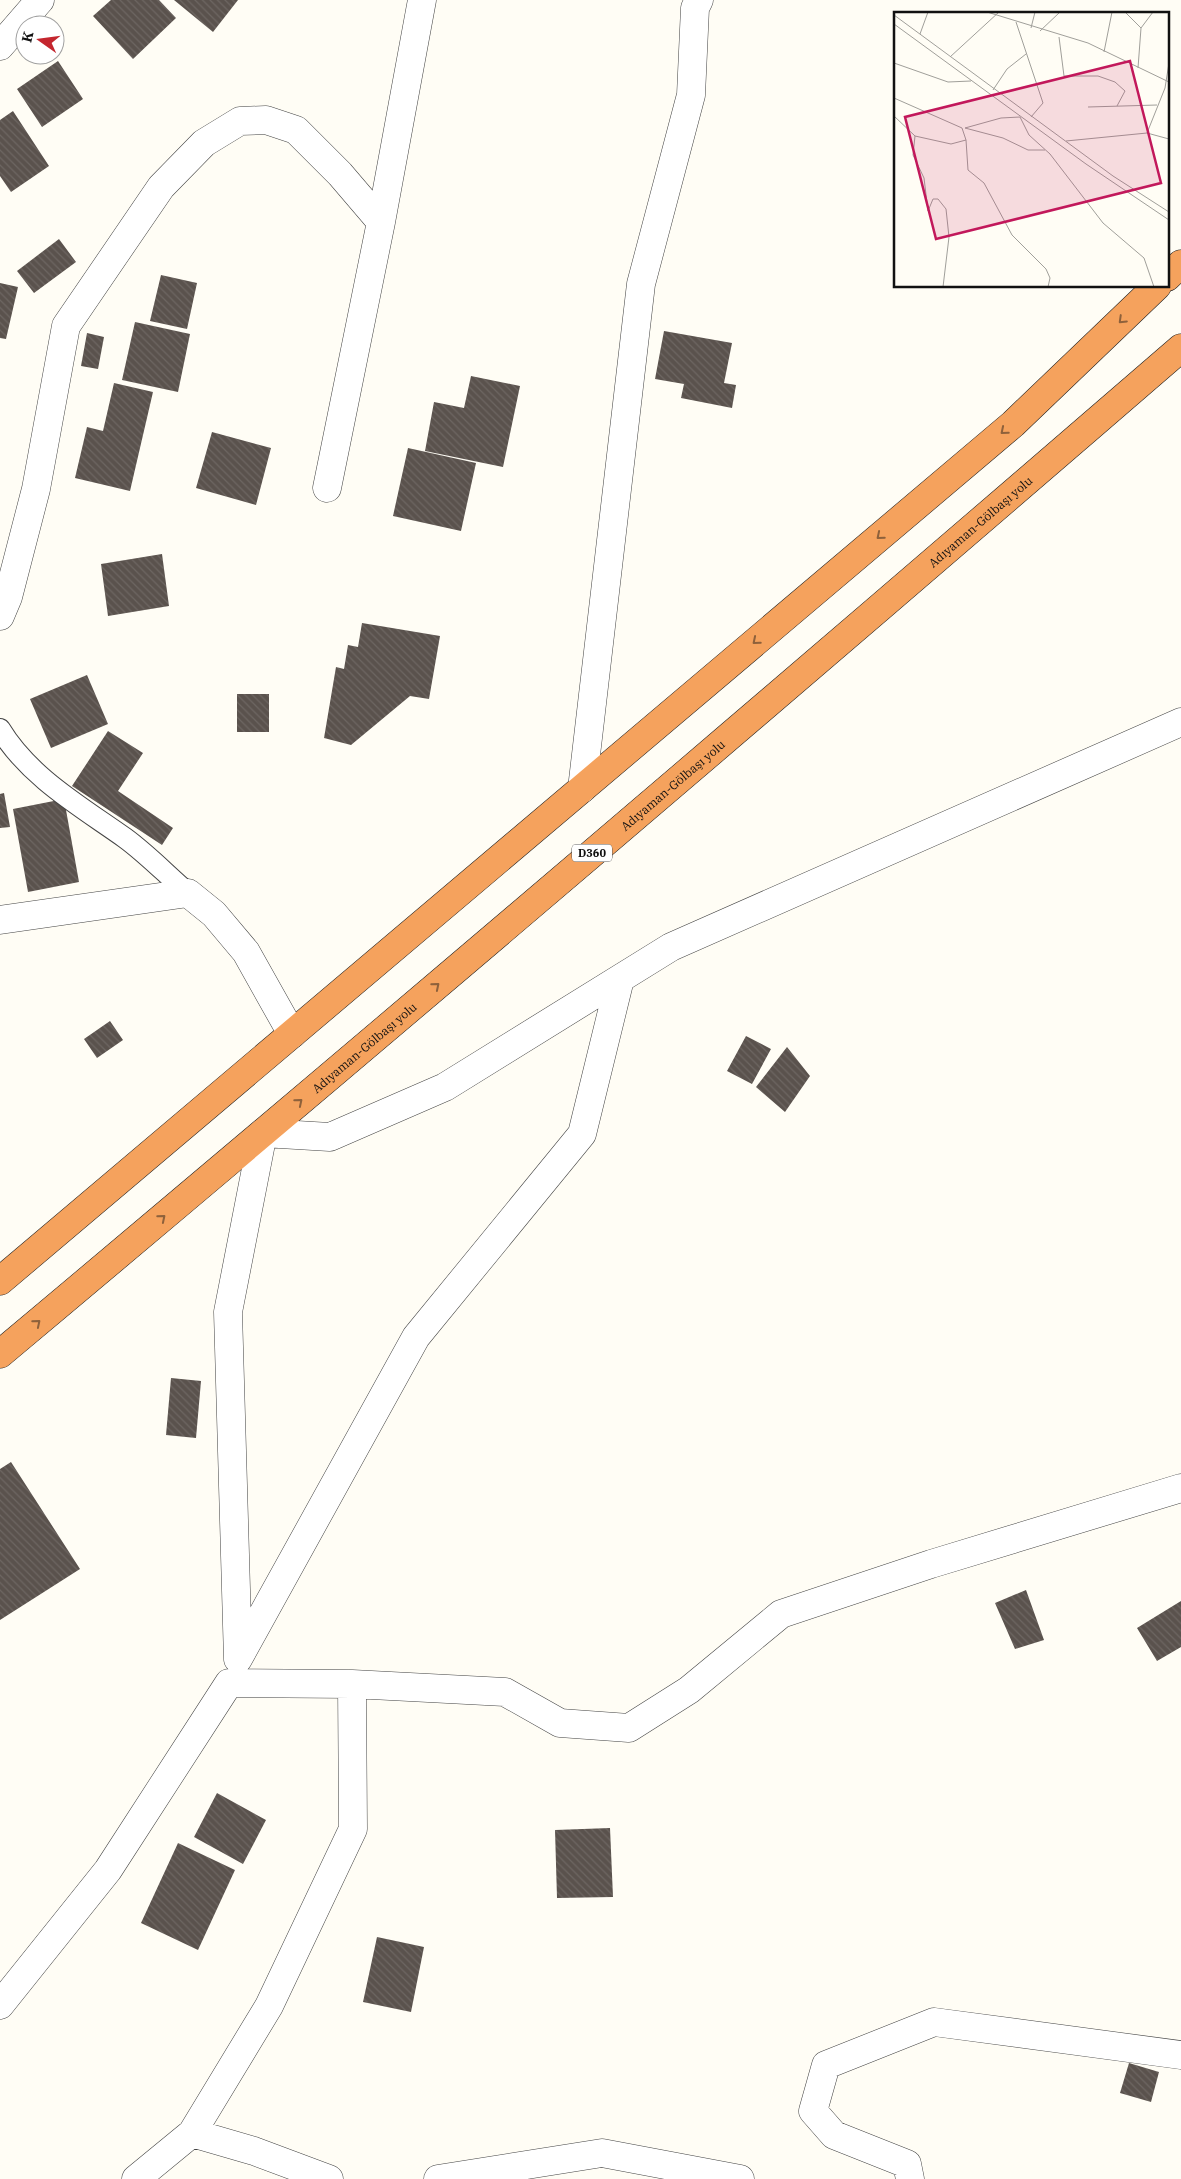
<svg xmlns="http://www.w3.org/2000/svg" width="1181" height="2179" viewBox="0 0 1181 2179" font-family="'IBM Plex Serif',serif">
	<defs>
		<pattern id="building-back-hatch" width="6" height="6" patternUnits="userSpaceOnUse" patternTransform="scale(1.25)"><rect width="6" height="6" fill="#5a524d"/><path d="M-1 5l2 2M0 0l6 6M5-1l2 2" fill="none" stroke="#6d6662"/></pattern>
	</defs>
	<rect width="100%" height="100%" fill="#fffdf5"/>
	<path fill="url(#building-back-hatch)" d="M 111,0 L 159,0 L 176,18 L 133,59 L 93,16 Z
		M 174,0 L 238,0 L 213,32 Z
		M 58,61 L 83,99 L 42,127 L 17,89 Z
		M 13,111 L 49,166 L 11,192 L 0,176 L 0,120 Z
		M 59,239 L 76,262 L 34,293 L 17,271 Z
		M 161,275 L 197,283 L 187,329 L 150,321 Z
		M 0,283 L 18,287 L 6,339 L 0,338 Z
		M 135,322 L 190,334 L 178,392 L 122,380 Z
		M 664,331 L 732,343 L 724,383 L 736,385 L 732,408 L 681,398 L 684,384 L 655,379 Z
		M 87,333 L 104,337 L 98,369 L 81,366 Z
		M 471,376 L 520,386 L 503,467 L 425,451 L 434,402 L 464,408 Z
		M 114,383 L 153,392 L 130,491 L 75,478 L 87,427 L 103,431 Z
		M 212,432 L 271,448 L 256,505 L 196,488 Z
		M 408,448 L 476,463 L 461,531 L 393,516 Z
		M 162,554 L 169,606 L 108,616 L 101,564 Z
		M 362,623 L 440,636 L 429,699 L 410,696 L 351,745 L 324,738 L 336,667 L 344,669 L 348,645 L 358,647 Z
		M 87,675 L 108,724 L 51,748 L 30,699 Z
		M 237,694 L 269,694 L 269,732 L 237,732 Z
		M 108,731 L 143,753 L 118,791 L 173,828 L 162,845 L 72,786 Z
		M 4,793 L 10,827 L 0,828 L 0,794 Z
		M 64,799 L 79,882 L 28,892 L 13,809 Z
		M 110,1021 L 123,1040 L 97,1058 L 84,1039 Z
		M 746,1036 L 771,1049 L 752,1084 L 727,1071 Z
		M 787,1047 L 810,1076 L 785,1112 L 756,1087 Z
		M 171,1378 L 201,1381 L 196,1438 L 166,1435 Z
		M 11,1462 L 80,1569 L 0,1620 L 0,1469 Z
		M 1026,1590 L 1044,1640 L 1015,1649 L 995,1603 Z
		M 1181,1601 L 1181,1647 L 1157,1661 L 1137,1628 Z
		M 217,1793 L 266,1820 L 243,1864 L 194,1837 Z
		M 610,1828 L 613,1897 L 557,1898 L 555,1830 Z
		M 178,1843 L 235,1870 L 198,1950 L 141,1923 Z
		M 377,1937 L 424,1947 L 411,2012 L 363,2002 Z
		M 1129,2063 L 1159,2072 L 1151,2102 L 1120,2093 Z"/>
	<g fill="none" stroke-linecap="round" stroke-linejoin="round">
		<defs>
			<path id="lane" d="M 0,729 C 29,777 80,806 125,838 C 147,854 167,875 188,893"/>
			<path id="street" d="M 0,46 L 40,0
				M 327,488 L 381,222 L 422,0
				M 0,616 L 8,597 L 36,489 L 66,326 L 161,187 L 204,143 L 240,121 L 266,120 L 296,130 L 340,174 L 381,222
				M 582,789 L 641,284 L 691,95 L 695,8 L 699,0
				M 0,920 L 188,893 L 214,914 L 246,952 L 292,1034
				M 238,1659 L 228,1312 L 263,1133 L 330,1137 L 445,1087 L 671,947 L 1181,722
				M 238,1659 L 416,1337 L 582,1134 L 620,979
				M 352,1684 L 505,1692 L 560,1723 L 629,1728 L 689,1690 L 781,1614 L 931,1564 L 1181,1488
				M 0,2005 L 108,1870 L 229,1683 L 352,1684 L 353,1829 L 269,2006 L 192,2133
				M 136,2179 L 192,2133 L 254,2151 L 329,2179
				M 438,2179 L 602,2153 L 740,2179
				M 910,2179 L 907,2164 L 834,2135 L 813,2111 L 826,2065 L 934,2022 L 1181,2055"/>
			<g id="highway">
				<path d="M 1167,277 L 1181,264"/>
				<path d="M 0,1281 L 1013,424 L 1157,286"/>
				<path id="s1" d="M 0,1354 C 396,1022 790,686 1181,348"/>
			</g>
		</defs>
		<use href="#lane" stroke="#444" stroke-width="22"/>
		<use href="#street" stroke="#444" stroke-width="29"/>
		<use href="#highway" stroke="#222" stroke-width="29"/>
		<use href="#lane" stroke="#fff" stroke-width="20"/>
		<use href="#street" stroke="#fff" stroke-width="28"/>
		<use href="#highway" stroke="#f5a25d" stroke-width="28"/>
	</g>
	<defs><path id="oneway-chevron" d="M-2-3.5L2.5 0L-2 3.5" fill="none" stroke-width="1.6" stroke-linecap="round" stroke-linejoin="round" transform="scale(1.25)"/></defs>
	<g stroke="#8e613b">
		<use href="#oneway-chevron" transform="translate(1122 320) rotate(136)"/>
		<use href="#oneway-chevron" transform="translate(1004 431) rotate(140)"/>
		<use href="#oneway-chevron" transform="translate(880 536) rotate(140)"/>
		<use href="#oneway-chevron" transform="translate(756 641) rotate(140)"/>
		<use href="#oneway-chevron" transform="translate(436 986) rotate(-40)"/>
		<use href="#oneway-chevron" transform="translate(299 1102) rotate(-40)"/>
		<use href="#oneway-chevron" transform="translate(162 1218) rotate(-40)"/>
		<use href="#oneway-chevron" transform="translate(37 1323) rotate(-40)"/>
	</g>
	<g text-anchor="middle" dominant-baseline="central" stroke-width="5" stroke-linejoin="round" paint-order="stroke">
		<rect fill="#fff" stroke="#585858" stroke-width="1" x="572" y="844.5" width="40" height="17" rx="4"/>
		<g font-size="11" font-weight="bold" fill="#111">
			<text x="592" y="853">D360</text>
		</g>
		<g font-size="12" fill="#111" stroke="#fff">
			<text stroke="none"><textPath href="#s1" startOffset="1286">Adıyaman-Gölbaşı yolu</textPath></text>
			<text stroke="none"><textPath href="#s1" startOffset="881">Adıyaman-Gölbaşı yolu</textPath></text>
			<text stroke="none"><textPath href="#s1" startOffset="476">Adıyaman-Gölbaşı yolu</textPath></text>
		</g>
	</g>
	<g transform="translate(894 12)">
		<rect width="275" height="275" fill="#fffdf5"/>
		<path fill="none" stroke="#a09f9a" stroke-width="1" d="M 93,0 L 194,31 L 275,70M 231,0 L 247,16M 0,3 L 219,164 L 275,200M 122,10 L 149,91 L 137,105M 0,12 L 192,152 L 275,208M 137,16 L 141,0M 146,19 L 166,0M 26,22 L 34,0M 165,25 L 170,64 L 204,64 L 221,70 L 231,79 L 223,94M 210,40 L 218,0M 56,45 L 105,0M 0,51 L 54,70 L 77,69M 244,56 L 247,16 L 259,0M 99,78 L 113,57 L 132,42M 0,86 L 68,116 L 72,128 L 57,132 L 21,124M 194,95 L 263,93M 0,104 L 21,124 L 19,143 L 30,166 L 34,199M 71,116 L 107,106 L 126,105 L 135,123 L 156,142 L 209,211 L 250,246 L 260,275M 71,116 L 109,126 L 134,138 L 151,138M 253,121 L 271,76 L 275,51M 72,128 L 74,158 L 90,171 L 118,223 L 152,257 L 156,266 L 154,275M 172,129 L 253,121 L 275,127M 34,199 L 39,187 L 44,187 L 52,197 L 55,225 L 49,275"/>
		<path fill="#c2185b" fill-opacity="0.15" stroke="#c2185b" stroke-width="2.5" d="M 236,49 L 267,171 L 42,227 L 11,105 Z"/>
		<rect width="275" height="275" fill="none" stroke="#111" stroke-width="2.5"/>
	</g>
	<g transform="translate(40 40) rotate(284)"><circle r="24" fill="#ffffff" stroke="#a0a0a0"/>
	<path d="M0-4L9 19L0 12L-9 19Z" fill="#c4262e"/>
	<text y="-8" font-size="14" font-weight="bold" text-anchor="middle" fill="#111111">K</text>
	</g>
</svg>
